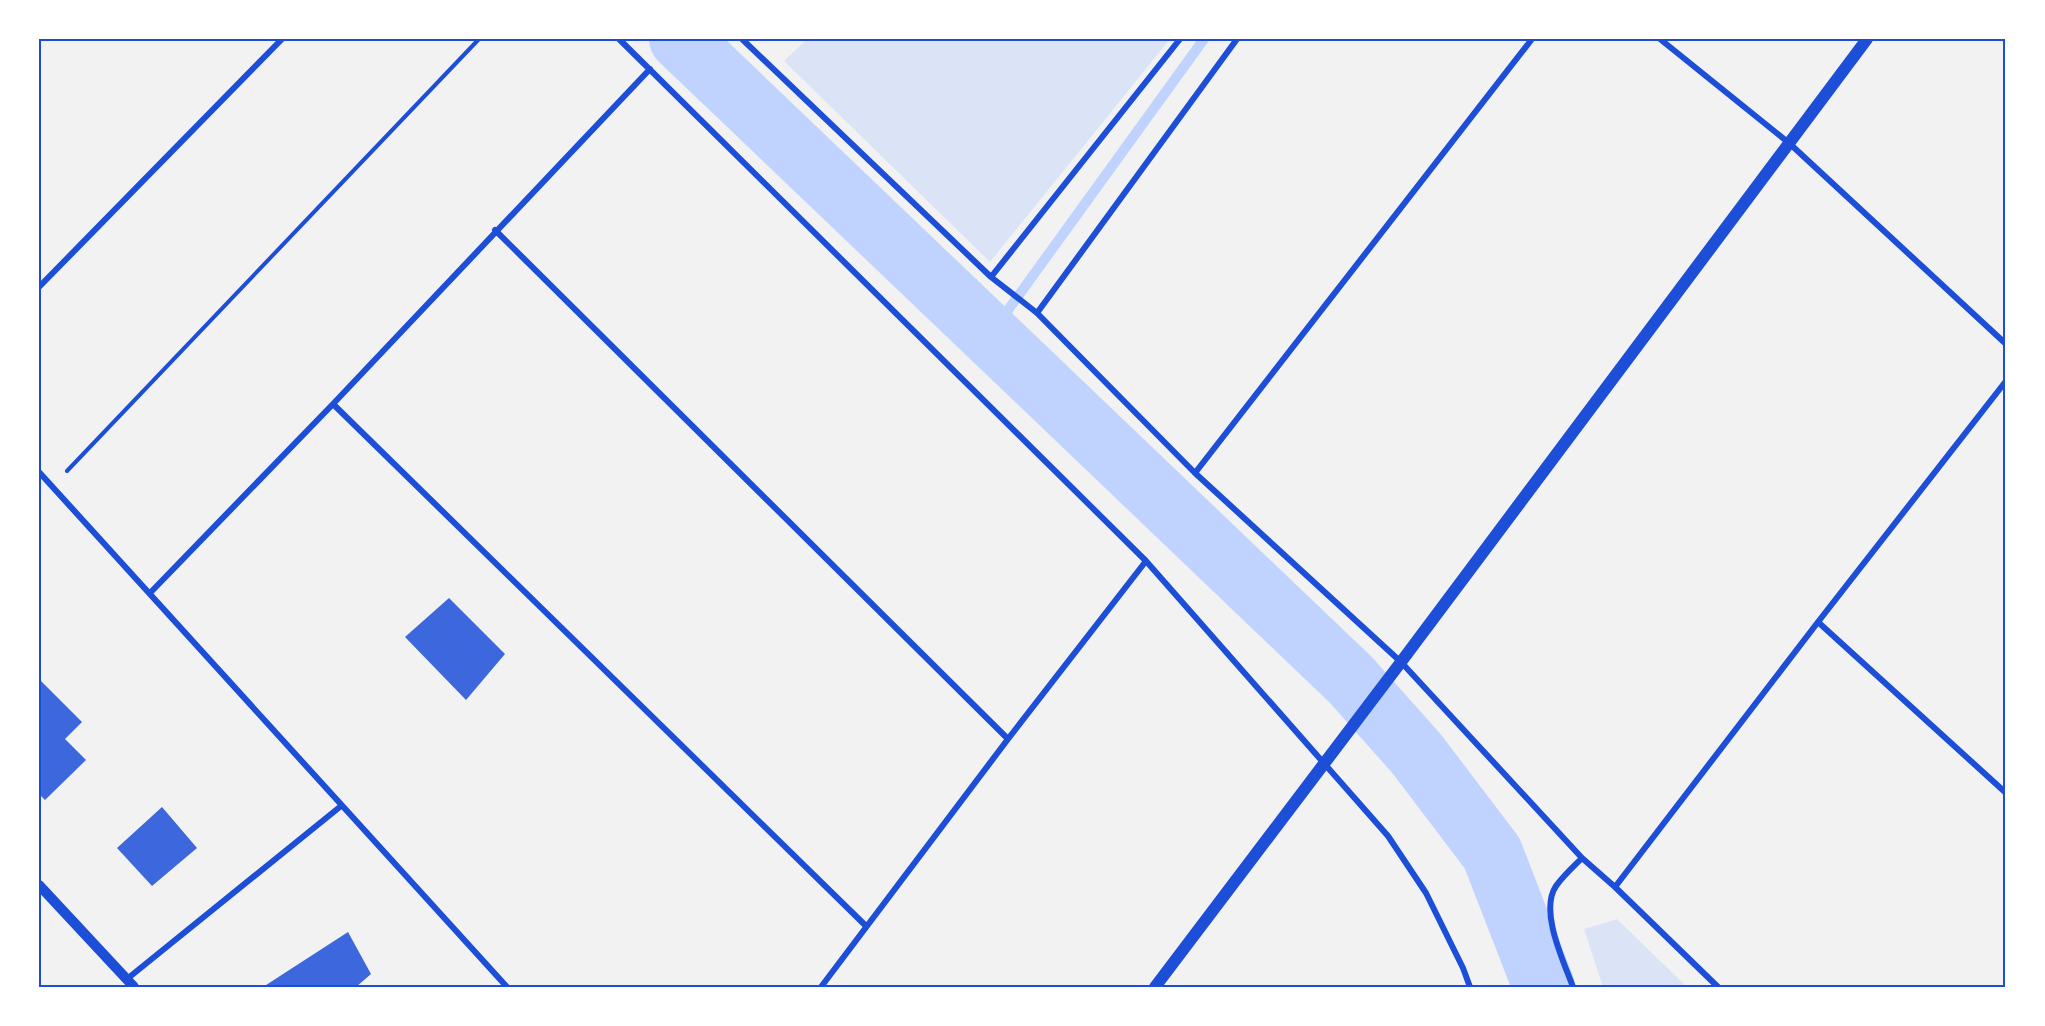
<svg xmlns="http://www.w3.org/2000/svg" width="2045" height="1026" viewBox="0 0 2045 1026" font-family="'Source Sans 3',sans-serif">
	<rect width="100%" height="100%" fill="#f2f2f2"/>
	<path fill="#dbe4f7" d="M 807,39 L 1170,39 L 990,262 L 784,61 Z
		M 1617,919 L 1687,987 L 1603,987 L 1584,929 Z"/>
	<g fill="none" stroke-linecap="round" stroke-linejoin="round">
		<path stroke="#bfd3fe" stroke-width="10" d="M 990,335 L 1204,39"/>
		<path stroke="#bfd3fe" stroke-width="62" d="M 680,39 L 1351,680 L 1416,753 L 1492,853 L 1544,987"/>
	</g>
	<path fill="#3d67dc" d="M 449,598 L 505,654 L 466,700 L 405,637 Z
		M 39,679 L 82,722 L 65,739 L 86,760 L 45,800 L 39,794 Z
		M 162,807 L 197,848 L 152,886 L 117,848 Z
		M 348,932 L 371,974 L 356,987 L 263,987 Z"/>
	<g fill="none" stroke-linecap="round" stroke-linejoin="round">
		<path stroke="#1d4ed8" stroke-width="4" d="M 67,471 L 479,39"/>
		<path stroke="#1d4ed8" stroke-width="6" d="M 619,39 L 1146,561 L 1388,836 L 1426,893 L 1463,968 L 1470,987
			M 742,39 L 991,277 L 1037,313 L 1195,473 L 1401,662 L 1582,858 L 1615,887 L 1718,987
			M 1660,39 L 1789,143 L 2006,344
			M 495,230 L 1008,739
			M 991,277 L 1180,39
			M 39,287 L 282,39
			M 1037,313 L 1237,39
			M 333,404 L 866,926
			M 39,472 C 196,643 350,816 507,987
			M 1195,473 L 1532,39
			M 151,592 L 333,404 L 650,69
			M 1818,622 L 2006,793
			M 1615,887 L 1818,622 L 2006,381
			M 127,979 L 341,806
			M 821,987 L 1008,739 L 1146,561
			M 1573,987 C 1564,962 1539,911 1556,886 C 1563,876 1573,867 1582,858"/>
		<path stroke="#1d4ed8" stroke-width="10" d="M 39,885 L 134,987"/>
		<path stroke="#1d4ed8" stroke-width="12" d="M 1155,987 L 1401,662 L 1867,39"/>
	</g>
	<rect width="2045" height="1026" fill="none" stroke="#ffffff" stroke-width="81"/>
	<rect x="40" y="40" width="1964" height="946" fill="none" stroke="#1d4ed8" stroke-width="2"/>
</svg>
